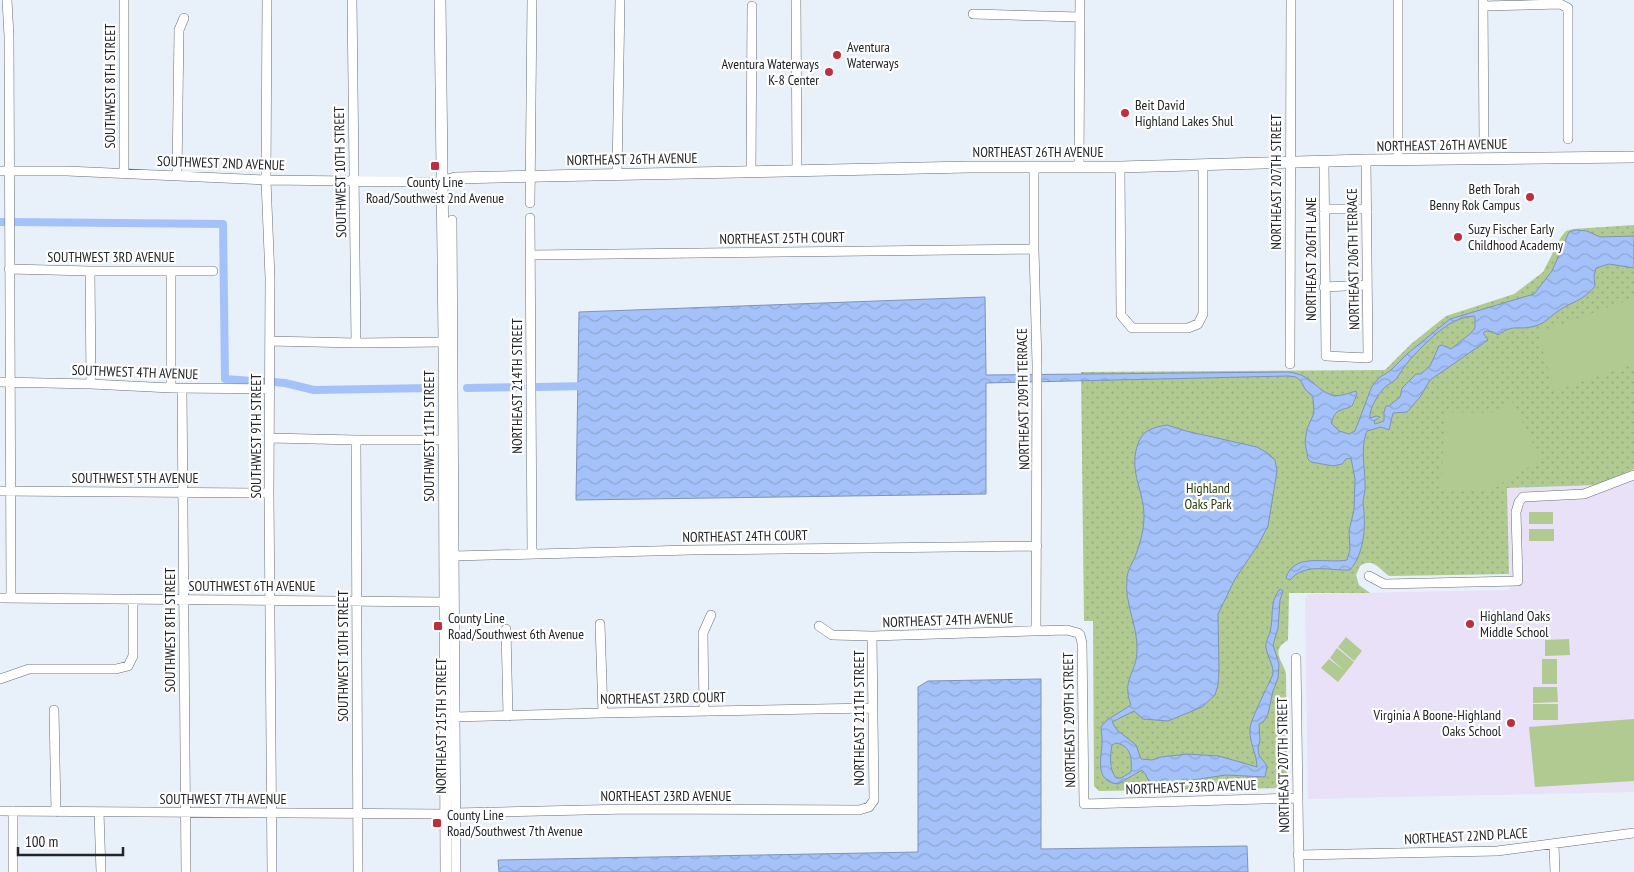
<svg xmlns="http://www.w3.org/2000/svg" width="1634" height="872" viewBox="0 0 1634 872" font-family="'PT Sans Narrow',sans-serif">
	<defs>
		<pattern id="grass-dots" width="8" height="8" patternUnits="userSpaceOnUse" patternTransform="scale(1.25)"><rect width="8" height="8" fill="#b0ca91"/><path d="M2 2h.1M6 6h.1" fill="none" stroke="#97ad7d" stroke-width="1.8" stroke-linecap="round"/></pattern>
		<pattern id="water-waves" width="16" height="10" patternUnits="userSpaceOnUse" patternTransform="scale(1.25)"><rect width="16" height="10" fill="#a4c2f9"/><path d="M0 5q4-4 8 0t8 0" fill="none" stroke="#8da7d5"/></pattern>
	</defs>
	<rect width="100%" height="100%" fill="#e8f0fa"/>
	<path fill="#e8e1f7" d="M 1634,469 L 1634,792 L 1308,799 L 1305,599 L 1308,594 L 1509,590 L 1507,488 L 1598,485 Z"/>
	<path fill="url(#grass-dots)" d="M 1634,225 L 1634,469 L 1598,485 L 1507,488 L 1509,574 L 1389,576 C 1379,569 1373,557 1360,566 L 1356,575 L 1359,585 L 1370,593 L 1289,593 L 1288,640 C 1270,651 1282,659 1286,673 L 1287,788 L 1099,791 L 1094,786 L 1093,621 L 1084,621 L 1081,372 L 1385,370 L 1411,344 L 1446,316 L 1514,294 L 1543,272 L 1561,237 L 1566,231 L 1573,229 Z"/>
	<path fill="#b0ca91" d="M 1634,298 L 1634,364 L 1554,391 L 1538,333 Z
		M 1512,401 L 1539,456 L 1537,462 L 1502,483 L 1489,488 L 1488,491 L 1441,490 L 1445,412 L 1491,413 Z
		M 1529,512 L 1553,512 L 1553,524 L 1529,524 Z
		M 1529,529 L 1554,529 L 1554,541 L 1529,541 Z
		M 1346,637 L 1362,651 L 1354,661 L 1338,647 Z
		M 1569,639 L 1570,655 L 1545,656 L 1545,640 Z
		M 1337,648 L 1354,662 L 1346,672 L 1330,658 Z
		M 1329,659 L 1346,672 L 1338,682 L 1321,668 Z
		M 1542,659 L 1557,659 L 1557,684 L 1542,684 Z
		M 1533,687 L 1557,687 L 1558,702 L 1533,703 Z
		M 1533,704 L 1558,704 L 1558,720 L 1533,720 Z
		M 1634,719 L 1634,781 L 1535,787 L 1529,727 Z"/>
	<path fill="url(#water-waves)" stroke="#7d93ba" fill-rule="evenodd" d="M 1576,230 L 1587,231 L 1600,237 L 1634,236 L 1634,268 L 1609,264 L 1596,268 L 1594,276 L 1595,286 C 1581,303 1573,300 1557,312 C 1549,317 1546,323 1535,326 C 1518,331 1514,323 1498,335 L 1493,332 L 1486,331 L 1483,333 L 1488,340 L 1430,380 L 1420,397 L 1407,412 L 1393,413 L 1389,430 L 1381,427 L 1367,431 C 1360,447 1365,467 1365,484 C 1366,491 1363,497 1363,503 C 1366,525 1365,552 1350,570 C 1330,571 1305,562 1290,580 L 1286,578 C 1293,552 1328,564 1347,560 L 1350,550 L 1349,531 L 1354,510 L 1355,479 L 1351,458 L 1346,459 L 1342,464 L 1333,466 L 1311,462 L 1308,459 L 1305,442 L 1307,429 L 1314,413 L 1313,397 L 1305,389 L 1301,381 L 1296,377 L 1288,376 L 986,383 L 986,494 L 576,500 L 579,312 L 985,297 L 986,375 L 1289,372 C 1294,373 1300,374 1305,377 C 1314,382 1321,392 1332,395 C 1340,397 1349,393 1356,391 L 1357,394 L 1352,406 C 1339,412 1337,407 1331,423 L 1339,431 L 1349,434 L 1355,431 L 1372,386 L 1380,377 L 1390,371 L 1407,354 L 1450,319 L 1534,294 L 1552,271 L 1569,232 ZM 1474,316 L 1475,317 L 1475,328 L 1471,333 L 1451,349 L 1442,345 L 1439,346 L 1430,366 L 1421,374 L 1416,374 L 1402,388 L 1400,397 L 1389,406 L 1386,406 L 1384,412 L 1384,421 L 1375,424 L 1374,421 L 1380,417 L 1376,416 L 1370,418 C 1369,409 1378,394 1385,387 C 1390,383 1396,381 1399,375 C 1406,361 1432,336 1445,327 C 1453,321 1463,317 1474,316 Z
		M 1167,425 L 1186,431 L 1257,447 L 1269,454 L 1275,460 L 1277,471 L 1268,526 L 1258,545 L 1235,579 L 1218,614 L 1219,670 L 1218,685 L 1215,695 L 1202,707 L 1168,721 L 1143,719 L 1134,711 L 1112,722 L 1117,730 L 1136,745 L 1141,759 L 1152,760 L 1161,757 L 1187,754 L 1219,756 L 1257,767 C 1257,755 1249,742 1250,729 C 1250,720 1269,684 1273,674 C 1274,665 1267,657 1266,647 C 1265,642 1269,637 1270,632 C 1274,617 1269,602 1280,589 L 1283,591 L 1280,600 L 1278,628 L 1273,645 L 1279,664 L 1278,678 L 1273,691 L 1268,714 L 1264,721 L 1259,724 L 1260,741 L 1258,748 L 1259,755 L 1267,766 L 1265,777 L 1226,775 L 1173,783 L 1160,786 L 1152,786 C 1148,781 1147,775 1142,770 L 1118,784 C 1092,781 1103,755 1102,738 C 1102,734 1101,731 1101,727 L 1107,720 L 1131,705 C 1121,679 1137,673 1137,650 C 1138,626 1124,603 1127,579 C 1127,571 1132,564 1135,557 C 1140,544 1144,531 1144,516 C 1144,489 1127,470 1139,441 C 1144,429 1156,427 1167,425 ZM 1116,743 C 1132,746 1132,760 1131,772 L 1121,778 L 1116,778 C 1109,769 1110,756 1112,745 Z
		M 1041,679 L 1041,849 L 1247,846 L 1248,872 L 499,872 L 498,860 L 918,852 L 918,687 L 928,681 Z"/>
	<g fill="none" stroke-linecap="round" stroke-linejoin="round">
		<path stroke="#a4c2f9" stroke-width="8" d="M 0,222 L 5,222
			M 12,222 L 223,224 L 225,379 L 265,382
			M 274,382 L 285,383 L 314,390 L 431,388
			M 537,387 L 588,386
			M 467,388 L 521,387"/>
		<defs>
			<path id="street" d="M 7,0 L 9,36 L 11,598
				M 267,0 L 266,180 L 270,278 L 269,493 L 272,872
				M 352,0 L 356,343
				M 796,0 L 797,170
				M 1398,0 L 1398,160
				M 1483,1 L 1484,145
				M 1483,6 L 1560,4 L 1568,8 L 1568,139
				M 973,14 L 1080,17
				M 1324,162 L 1326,356 L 1368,358 L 1366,160
				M 1034,167 L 1034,249 L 1037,364 L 1036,631
				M 1079,167 L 1080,0
				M 1120,167 L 1121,315 L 1132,328 L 1188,328 L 1198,324 L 1203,314 L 1203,165
				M 0,171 L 67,171 L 266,180 L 442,182
				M 751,172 L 752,6
				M 124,173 L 124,0
				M 617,174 L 620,0
				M 177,175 L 179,30 L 184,18
				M 530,203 L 532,0
				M 1324,209 L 1367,209
				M 530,218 L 532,554
				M 452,220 L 456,872
				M 531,255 L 1034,249
				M 9,269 L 90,271 L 213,271
				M 90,271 L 91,384
				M 171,271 L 171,388
				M 1324,287 L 1367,285
				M 270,341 L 356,343 L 444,342
				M 1290,364 L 1291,0
				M 0,382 L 91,384 L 171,388 L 270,389
				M 182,389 L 186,872
				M 270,438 L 356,440 L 444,440
				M 356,440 L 358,872
				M 0,491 L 269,493
				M 454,556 L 691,550 L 1037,546
				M 1369,576 L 1384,584 L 1518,581 L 1516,512 L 1519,502 L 1523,497 L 1584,494 L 1634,475
				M 0,598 L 444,602
				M 600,624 L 603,713
				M 819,626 L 832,635 L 872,636 L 1067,630 L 1078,633 L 1080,635 L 1082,643 L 1084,804 L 1298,798
				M 506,629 L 508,716
				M 1296,658 L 1299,872
				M 0,679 L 29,669 L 116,669 L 128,666 L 133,656 L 133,599
				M 54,710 L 56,812
				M 704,712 L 703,633 L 711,615
				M 454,717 L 603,713 L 872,708
				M 0,811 L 446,814
				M 13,811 L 13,872
				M 99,812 L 101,872
				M 455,813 L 629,809 L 859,810 L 869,807 L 874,800 L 872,636
				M 1554,845 L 1555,872
				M 1298,855 L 1497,851 L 1634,833"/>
			<path id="secondary" d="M 440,0 L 444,342 L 446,872
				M 442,182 L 455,178 L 969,167 L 1120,167 L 1366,160 L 1634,157"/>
		</defs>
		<use href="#street" stroke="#676e77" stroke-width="10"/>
		<use href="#secondary" stroke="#676e77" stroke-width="12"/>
		<use href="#street" stroke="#fff" stroke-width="9"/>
		<use href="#secondary" stroke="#fff" stroke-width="11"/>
	</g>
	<g fill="#be2e3e" stroke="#fff" stroke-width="2">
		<circle cx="837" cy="55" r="5"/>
		<circle cx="829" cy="72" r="5"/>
		<circle cx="1125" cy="113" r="5"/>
		<rect x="430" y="161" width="10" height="10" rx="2.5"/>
		<circle cx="1530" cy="197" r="5"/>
		<circle cx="1458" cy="237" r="5"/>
		<circle cx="1470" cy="624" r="5"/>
		<rect x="433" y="621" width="10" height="10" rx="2.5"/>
		<circle cx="1511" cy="723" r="5"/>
		<rect x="432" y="818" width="10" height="10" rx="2.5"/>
	</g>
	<g text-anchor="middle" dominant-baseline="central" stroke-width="4.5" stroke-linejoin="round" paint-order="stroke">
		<g font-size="14" fill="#212428" stroke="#fff" text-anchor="start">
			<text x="847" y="47">Aventura<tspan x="847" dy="16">Waterways</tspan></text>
			<text x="819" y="64" text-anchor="end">Aventura Waterways<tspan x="819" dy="16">K-8 Center</tspan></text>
			<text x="1135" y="105">Beit David<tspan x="1135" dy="16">Highland Lakes Shul</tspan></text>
			<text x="435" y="182" text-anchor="middle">County Line<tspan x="435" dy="16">Road/Southwest 2nd Avenue</tspan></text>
			<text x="1520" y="189" text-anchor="end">Beth Torah<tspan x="1520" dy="16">Benny Rok Campus</tspan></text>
			<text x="1468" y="229">Suzy Fischer Early<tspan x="1468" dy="16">Childhood Academy</tspan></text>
			<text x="1480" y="616">Highland Oaks<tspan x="1480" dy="16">Middle School</tspan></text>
			<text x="448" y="618">County Line<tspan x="448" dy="16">Road/Southwest 6th Avenue</tspan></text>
			<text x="1501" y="715" text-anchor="end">Virginia A Boone-Highland<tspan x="1501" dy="16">Oaks School</tspan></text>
			<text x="447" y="815">County Line<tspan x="447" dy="16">Road/Southwest 7th Avenue</tspan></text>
		</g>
		<g font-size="14" fill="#212428" stroke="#fff">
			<text transform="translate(110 86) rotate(-90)">SOUTHWEST 8TH STREET</text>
			<text transform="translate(1442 145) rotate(-1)">NORTHEAST 26TH AVENUE</text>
			<text x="1038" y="152">NORTHEAST 26TH AVENUE</text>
			<text transform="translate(632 159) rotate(-1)">NORTHEAST 26TH AVENUE</text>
			<text transform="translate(221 163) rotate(2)">SOUTHWEST 2ND AVENUE</text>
			<text transform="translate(340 172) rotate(-91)">SOUTHWEST 10TH STREET</text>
			<text transform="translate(1276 182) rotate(-90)">NORTHEAST 207TH STREET</text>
			<text transform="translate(782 238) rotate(-1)">NORTHEAST 25TH COURT</text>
			<text x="111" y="257">SOUTHWEST 3RD AVENUE</text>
			<text transform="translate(1311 259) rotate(-90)">NORTHEAST 206TH LANE</text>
			<text transform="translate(1353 259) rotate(-91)">NORTHEAST 206TH TERRACE</text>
			<text transform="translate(135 372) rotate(2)">SOUTHWEST 4TH AVENUE</text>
			<text transform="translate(517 386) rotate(-90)">NORTHEAST 214TH STREET</text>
			<text transform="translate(1023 399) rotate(-91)">NORTHEAST 209TH TERRACE</text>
			<text transform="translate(256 436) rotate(-90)">SOUTHWEST 9TH STREET</text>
			<text transform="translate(429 436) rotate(-90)">SOUTHWEST 11TH STREET</text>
			<text x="135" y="478">SOUTHWEST 5TH AVENUE</text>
			<text transform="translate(745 536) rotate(-1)">NORTHEAST 24TH COURT</text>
			<text x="252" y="586">SOUTHWEST 6TH AVENUE</text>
			<text transform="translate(948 620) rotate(-2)">NORTHEAST 24TH AVENUE</text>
			<text transform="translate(170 630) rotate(-90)">SOUTHWEST 8TH STREET</text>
			<text transform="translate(343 656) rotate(-90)">SOUTHWEST 10TH STREET</text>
			<text transform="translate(663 698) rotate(-1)">NORTHEAST 23RD COURT</text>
			<text transform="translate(859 718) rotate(-90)">NORTHEAST 211TH STREET</text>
			<text transform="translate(1069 720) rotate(-91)">NORTHEAST 209TH STREET</text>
			<text transform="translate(441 726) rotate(-90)">NORTHEAST 215TH STREET</text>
			<text transform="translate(1283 765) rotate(-91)">NORTHEAST 207TH STREET</text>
			<text transform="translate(1191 787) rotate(-2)">NORTHEAST 23RD AVENUE</text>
			<text x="666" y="796">NORTHEAST 23RD AVENUE</text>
			<text x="223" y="799">SOUTHWEST 7TH AVENUE</text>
			<text transform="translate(1466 836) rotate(-3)">NORTHEAST 22ND PLACE</text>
		</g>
		<g font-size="14" fill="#283b03" stroke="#fff">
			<text x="1208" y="488">Highland<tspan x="1208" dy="16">Oaks Park</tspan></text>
		</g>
	</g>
	<path d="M18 847v8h105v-8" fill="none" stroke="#212428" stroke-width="2.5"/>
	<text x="25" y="847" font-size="15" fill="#212428" stroke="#ffffff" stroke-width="4" paint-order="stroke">100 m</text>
</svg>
